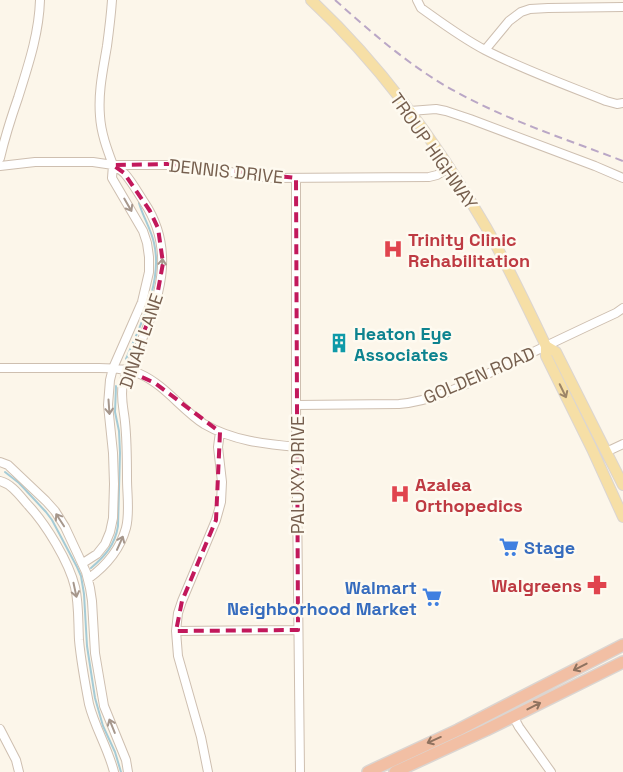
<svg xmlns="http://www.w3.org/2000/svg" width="623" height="772" viewBox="0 0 623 772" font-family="'Space Grotesk',sans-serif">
	<rect width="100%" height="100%" fill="#fcf6ea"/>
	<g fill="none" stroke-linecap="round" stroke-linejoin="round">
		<path stroke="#a5cbd6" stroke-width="2" d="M 126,359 C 141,324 163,281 154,243 C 151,229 143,217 139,203
			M 5,472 L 19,483 L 46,512 L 52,520 L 77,567 L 81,576 L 84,594 L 87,646 L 95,698 L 103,726 L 115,752 L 121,772
			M 91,568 C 105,556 115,545 118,526 L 120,453 L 119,431 L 115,412 L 116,386"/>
		<defs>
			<path id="minor" d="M 112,0 C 111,15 109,31 107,46 C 103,70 98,92 100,116 C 101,133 107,149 113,165
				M 417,0 L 421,8 C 442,23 462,38 485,50 C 524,70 566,85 606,101 L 617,104 L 623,103
				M 485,50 L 509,21 L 521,12 L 530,9 L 548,8 L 623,7
				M 410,111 L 436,109 L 446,111 L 470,119 L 595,166 L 623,178
				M 0,158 C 5,137 11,118 18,98 C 28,66 39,34 40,0
				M 0,166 L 35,162 L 93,162 L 113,165 L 182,165 L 271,178 L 429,177 L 437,175 L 450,167
				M 296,178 L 296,405 L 300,772
				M 0,368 L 99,368 C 111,368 129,369 140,374 C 165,385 182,410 204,424 C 233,441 265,444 297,447
				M 296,405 L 399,404 C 437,401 472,381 506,365 C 542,348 579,330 616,313 L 623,308
				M 606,452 L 623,444
				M 0,462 L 8,465 L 46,501 L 55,511 L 65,527 L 86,572 L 90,588 L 92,601 L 95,653 L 104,706 L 126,760 L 128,772
				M 0,481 C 12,484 20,496 28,505 C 46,524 69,562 75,587 C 79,604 78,622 79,640 C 81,662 85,683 89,704 C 95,728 108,748 114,772
				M 83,563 L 97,554 L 105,544 L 110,532 L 113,518 L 114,484 L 113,453 L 108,405 L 110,380 L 113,368 L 142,302 L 149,272 L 149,257 L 147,243 L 143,231 L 112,178 L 113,165 C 116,167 121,170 125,174 C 132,182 138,193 144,202 C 177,251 159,300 138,349 C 133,361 126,372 123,384 C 120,397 124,410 125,422 C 127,441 127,460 127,479 C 127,494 130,513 126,528 C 120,550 106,566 88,579
				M 176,631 L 298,630
				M 513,716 L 519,727 L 551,772
				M 0,729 L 16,760 L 19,772
				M 208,772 L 201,737 L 178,656 L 176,631 L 178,613 L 182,601 L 216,520 L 221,502 L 222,482 L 218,447 L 220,432"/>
			<path id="major" d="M 311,0 C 380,64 439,146 486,227 C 508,266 527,306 546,346 L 546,356 L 592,449 L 623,517
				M 546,346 L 556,352 L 623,485"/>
			<path id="highway" d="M 368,772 L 458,730 L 623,645
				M 395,772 L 486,730 L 623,662"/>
		</defs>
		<use href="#minor" stroke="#cebfb0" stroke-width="10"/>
		<use href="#major" stroke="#dbd5d1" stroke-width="12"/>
		<use href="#highway" stroke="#dbd5d1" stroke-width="14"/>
		<use href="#minor" stroke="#fff" stroke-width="8"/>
		<use href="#major" stroke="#f6dfa6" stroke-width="10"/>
		<use href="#highway" stroke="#f2bfa4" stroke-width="11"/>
		<path stroke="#baa7c6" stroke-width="2" stroke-dasharray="8 5" stroke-linecap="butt" d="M 335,0 C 370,31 404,61 444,85 C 500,118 563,138 623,161"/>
	</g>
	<defs><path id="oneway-shaft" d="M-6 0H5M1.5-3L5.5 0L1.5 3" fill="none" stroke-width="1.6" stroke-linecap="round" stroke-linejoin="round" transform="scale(1.25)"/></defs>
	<g stroke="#a6978c">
		<use href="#oneway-shaft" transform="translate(128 205) rotate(60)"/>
		<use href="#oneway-shaft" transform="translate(162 266) rotate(-86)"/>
		<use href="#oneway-shaft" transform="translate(109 407) rotate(86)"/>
		<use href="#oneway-shaft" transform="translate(60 520) rotate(-123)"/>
		<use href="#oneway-shaft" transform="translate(120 543) rotate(-66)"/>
		<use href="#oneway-shaft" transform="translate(75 590) rotate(78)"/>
		<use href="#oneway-shaft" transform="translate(112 726) rotate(-112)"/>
	</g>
	<use stroke="#9c8568" href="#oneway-shaft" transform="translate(563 391) rotate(64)"/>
	<g stroke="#8f725f">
		<use href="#oneway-shaft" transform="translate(580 667) rotate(153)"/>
		<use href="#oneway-shaft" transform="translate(534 706) rotate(-27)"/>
		<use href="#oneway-shaft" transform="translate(434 740) rotate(156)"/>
	</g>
	<path fill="none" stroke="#c2185b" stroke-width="4" stroke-dasharray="10 6" stroke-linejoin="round" d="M 171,164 L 296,178 L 298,630 L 176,631 L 182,601 L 216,520 L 220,432 L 155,383 L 128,371 L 156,302 L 163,263 L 158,228 L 150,211 L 124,173 L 113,165 Z"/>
	<defs>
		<symbol id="hospital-bare" viewBox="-9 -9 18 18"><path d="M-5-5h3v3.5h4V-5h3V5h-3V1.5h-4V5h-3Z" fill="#e0444e" stroke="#fefaf0" stroke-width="2.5" paint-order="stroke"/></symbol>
		<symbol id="building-bare" viewBox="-9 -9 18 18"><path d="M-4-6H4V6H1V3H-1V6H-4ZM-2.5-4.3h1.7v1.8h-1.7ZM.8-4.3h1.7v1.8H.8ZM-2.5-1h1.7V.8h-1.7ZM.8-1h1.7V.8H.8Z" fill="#0f9aa8" stroke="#fefaf0" stroke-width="2.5" paint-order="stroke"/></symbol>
		<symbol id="supermarket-bare" viewBox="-9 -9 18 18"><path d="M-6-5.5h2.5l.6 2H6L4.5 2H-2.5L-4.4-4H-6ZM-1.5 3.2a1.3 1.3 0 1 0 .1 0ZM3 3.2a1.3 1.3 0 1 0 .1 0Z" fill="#3f7fe0" stroke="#fefaf0" stroke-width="2.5" paint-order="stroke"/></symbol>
		<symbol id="pharmacy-bare" viewBox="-9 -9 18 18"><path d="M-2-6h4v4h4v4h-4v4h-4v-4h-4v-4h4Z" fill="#e0444e" stroke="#fefaf0" stroke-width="2.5" paint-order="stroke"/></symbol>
	</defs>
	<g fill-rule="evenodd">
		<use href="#hospital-bare" x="379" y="235" width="28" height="28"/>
		<use href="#building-bare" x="325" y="329" width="28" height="28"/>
		<use href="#hospital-bare" x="386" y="480" width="28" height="28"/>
		<use href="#supermarket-bare" x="495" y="533" width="28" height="28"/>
		<use href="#pharmacy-bare" x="583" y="571" width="28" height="28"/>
		<use href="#supermarket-bare" x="418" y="583" width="28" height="28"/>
	</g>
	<g text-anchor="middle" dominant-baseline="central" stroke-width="5" stroke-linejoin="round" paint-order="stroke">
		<g font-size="18" fill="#765f4e" stroke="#fefaf0">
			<text transform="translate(434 151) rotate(55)">TROUP HIGHWAY</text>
			<text transform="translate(226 171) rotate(6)">DENNIS DRIVE</text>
			<text transform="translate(141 341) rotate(-71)">DINAH LANE</text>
			<text transform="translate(479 375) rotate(-23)">GOLDEN ROAD</text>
			<text transform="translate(297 475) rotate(-90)">PALUXY DRIVE</text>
		</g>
		<g font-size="18" font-weight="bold" fill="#be3a42" stroke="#fefaf0" text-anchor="start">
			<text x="408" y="239">Trinity Clinic<tspan x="408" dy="21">Rehabilitation</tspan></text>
			<text x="415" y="484">Azalea<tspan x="415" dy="21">Orthopedics</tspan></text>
			<text x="582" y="585" text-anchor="end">Walgreens</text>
		</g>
		<g font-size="18" font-weight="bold" fill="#0d838f" stroke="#fefaf0" text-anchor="start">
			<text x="354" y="333">Heaton Eye<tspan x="354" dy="21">Associates</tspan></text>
		</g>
		<g font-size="18" font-weight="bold" fill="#366cbe" stroke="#fefaf0" text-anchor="start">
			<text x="524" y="547">Stage</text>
			<text x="417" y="587" text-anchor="end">Walmart<tspan x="417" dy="21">Neighborhood Market</tspan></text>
		</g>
	</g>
</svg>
